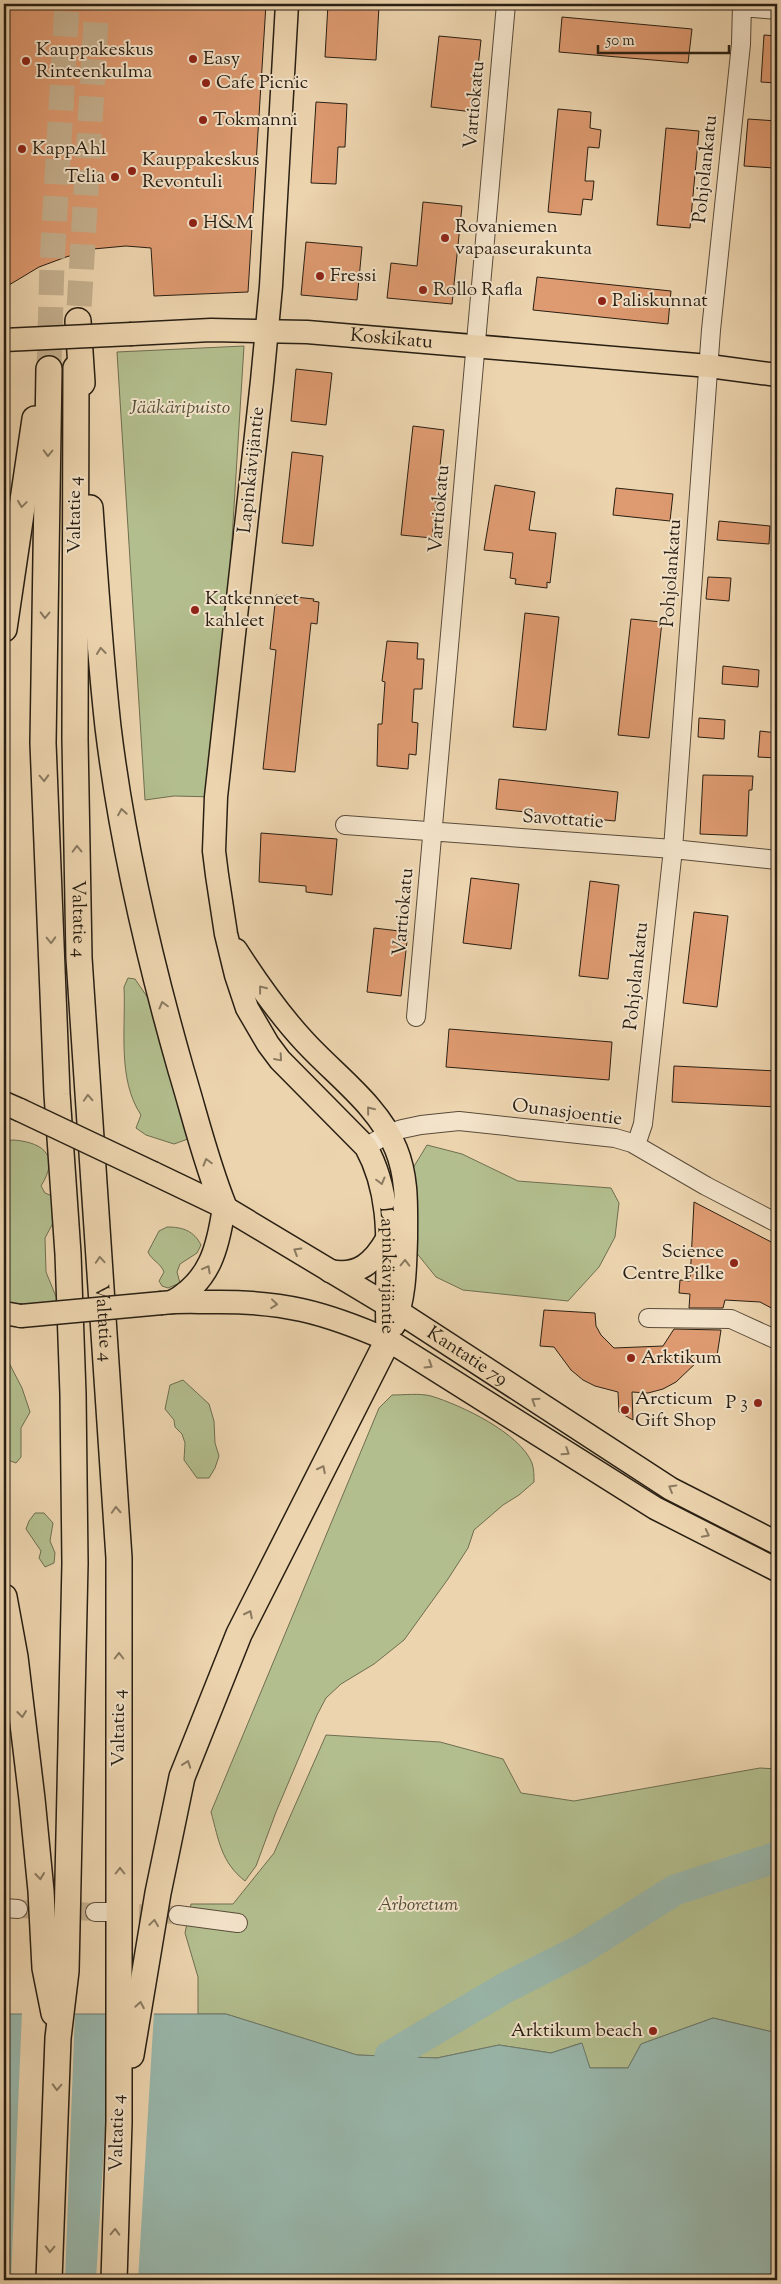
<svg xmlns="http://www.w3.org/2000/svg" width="781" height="2284" viewBox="0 0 781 2284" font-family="'Sorts Mill Goudy',serif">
	<rect width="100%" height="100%" fill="#ecd4ae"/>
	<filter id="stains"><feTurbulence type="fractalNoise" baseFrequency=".004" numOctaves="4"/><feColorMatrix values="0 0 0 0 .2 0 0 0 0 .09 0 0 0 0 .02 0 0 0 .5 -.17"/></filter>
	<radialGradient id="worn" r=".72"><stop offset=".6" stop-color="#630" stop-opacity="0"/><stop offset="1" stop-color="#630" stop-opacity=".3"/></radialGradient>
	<path fill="#b3be8e" stroke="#6e6e50" d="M 244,346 L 216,797 L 174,796 L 145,800 L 117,352 Z
		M 128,978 L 135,979 L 150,1001 L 190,1131 L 188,1139 L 174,1144 L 146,1135 L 136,1128 L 141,1115 C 117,1079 126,1028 124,987 Z
		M 14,1140 C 46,1143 59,1157 41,1186 L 45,1193 L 52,1196 L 53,1223 L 45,1238 L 46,1272 L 57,1299 L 53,1305 L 43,1308 L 4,1303 L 4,1141 Z
		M 427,1145 L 462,1154 L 518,1181 L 611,1188 L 619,1203 L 615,1237 L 599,1267 L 568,1301 L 463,1290 L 436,1277 L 415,1251 L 413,1168 Z
		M 167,1227 C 183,1227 194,1231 201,1245 L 197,1253 L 180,1264 L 177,1272 L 180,1283 L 168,1288 L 162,1286 L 159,1281 L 164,1272 C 160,1262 152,1261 148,1252 L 159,1231 Z
		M 4,1358 L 7,1359 L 22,1388 L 30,1412 L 21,1428 L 21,1457 L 16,1463 L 8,1460 L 8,1436 L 4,1430 Z
		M 183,1380 L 209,1404 L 214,1421 L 215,1443 L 219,1456 L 215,1468 L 209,1478 L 197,1478 L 184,1460 L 185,1443 L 182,1434 L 175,1427 L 174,1420 L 165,1409 L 170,1385 Z
		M 392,1395 C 404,1395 419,1393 431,1396 C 461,1405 520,1433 532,1463 C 534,1469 534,1476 534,1482 L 519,1495 L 503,1505 L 474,1530 L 468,1548 L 448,1579 L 404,1640 L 374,1664 L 341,1684 L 326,1698 L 317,1715 L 276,1812 L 256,1866 L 245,1881 C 221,1862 219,1841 211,1812 L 379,1408 Z
		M 35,1513 L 44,1513 L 53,1523 L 50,1541 L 55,1553 L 54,1563 L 45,1567 L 39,1558 L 41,1551 L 26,1529 L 29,1521 Z
		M 326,1735 L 440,1742 L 503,1759 L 521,1793 L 574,1801 L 760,1768 L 777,1769 L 777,2033 L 713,2018 L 641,2044 L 628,2068 L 590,2068 L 581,2043 L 551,2053 L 499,2045 L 437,2058 L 357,2055 L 226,2014 L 198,2014 L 198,1977 L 185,1933 L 191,1904 L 233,1904 L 274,1853 Z"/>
	<path fill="#99b8ad" stroke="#6c7b6f" d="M 4,2014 L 226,2014 L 357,2055 L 437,2058 L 499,2045 L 551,2053 L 582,2043 L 590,2068 L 628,2068 L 641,2044 L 713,2018 L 777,2033 L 777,2280 L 4,2280 Z"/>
	<path fill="#ecd4ae" d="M 22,2011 L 75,2011 L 65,2280 L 11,2280 Z
		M 112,2011 L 154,2012 L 138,2280 L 96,2280 Z"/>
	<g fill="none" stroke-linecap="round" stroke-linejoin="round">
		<path stroke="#99b8ad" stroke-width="31" d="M 390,2056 L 505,1988 L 580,1950 L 675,1890 L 777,1857"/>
	</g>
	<path fill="#de9a70" stroke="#291f13" d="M 4,4 L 266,4 L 248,292 L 154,296 L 151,248 L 126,246 L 93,249 L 66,257 L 39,267 L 4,288 Z
		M 328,4 L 379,6 L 376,60 L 325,57 Z
		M 562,17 L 692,29 L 688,63 L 559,52 Z
		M 764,35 L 777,36 L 777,83 L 761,82 Z
		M 439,36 L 481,40 L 473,112 L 431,107 Z
		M 316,102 L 347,104 L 345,147 L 338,147 L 336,184 L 311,183 Z
		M 558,109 L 591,112 L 590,128 L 601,130 L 599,148 L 588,147 L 585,181 L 594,181 L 592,200 L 583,199 L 581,215 L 548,212 Z
		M 748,119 L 777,121 L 774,168 L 744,166 Z
		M 666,128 L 699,131 L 690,228 L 657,225 Z
		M 423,202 L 462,206 L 452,304 L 387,298 L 391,263 L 417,266 Z
		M 306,242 L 362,247 L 357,300 L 301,295 Z
		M 537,277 L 671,291 L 668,324 L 533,310 Z
		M 296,369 L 332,373 L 326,425 L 291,421 Z
		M 413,426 L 444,430 L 432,538 L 401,535 Z
		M 292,452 L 323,456 L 313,546 L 282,543 Z
		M 495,485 L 535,492 L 529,530 L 556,533 L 550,583 L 547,582 L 547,588 L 515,584 L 516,579 L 510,578 L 513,553 L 484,550 Z
		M 616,488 L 673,494 L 670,521 L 613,515 Z
		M 719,521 L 770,526 L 769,544 L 717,540 Z
		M 708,577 L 731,578 L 729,601 L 706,599 Z
		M 276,595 L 314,599 L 313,601 L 319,602 L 317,624 L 311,623 L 295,772 L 263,769 L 276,650 L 270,649 Z
		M 525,613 L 559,617 L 546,730 L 513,727 Z
		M 631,619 L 662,622 L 649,738 L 618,735 Z
		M 387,641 L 418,643 L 417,659 L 424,659 L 422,689 L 414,689 L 412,722 L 418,723 L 416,755 L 409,754 L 408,769 L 377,766 L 378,724 L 382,724 L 385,682 L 382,681 Z
		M 723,666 L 759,670 L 758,687 L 722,684 Z
		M 699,718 L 725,720 L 724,739 L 698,737 Z
		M 760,731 L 777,733 L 777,758 L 758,757 Z
		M 703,775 L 753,776 L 752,790 L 749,790 L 747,836 L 700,834 Z
		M 499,779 L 618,792 L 615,821 L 496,809 Z
		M 261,833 L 337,839 L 332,895 L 306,892 L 306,886 L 259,882 Z
		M 471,878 L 519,884 L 511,949 L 463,943 Z
		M 590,881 L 619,885 L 608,979 L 579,976 Z
		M 694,912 L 728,916 L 717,1007 L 683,1003 Z
		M 374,928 L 408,932 L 401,996 L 367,992 Z
		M 449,1029 L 612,1042 L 609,1080 L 446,1067 Z
		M 674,1066 L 777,1071 L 777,1107 L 672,1102 Z
		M 694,1202 L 777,1245 L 777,1311 L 760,1302 L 725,1300 L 723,1308 L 689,1308 L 690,1294 L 679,1293 L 680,1280 L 690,1281 Z
		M 544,1310 L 595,1313 L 596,1326 L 601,1335 L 614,1348 L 663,1346 L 674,1329 L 721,1330 L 716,1362 L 699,1360 L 676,1382 L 663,1389 L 648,1393 L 632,1392 L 633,1420 L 619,1412 L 618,1392 L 595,1386 L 583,1380 L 571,1370 L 554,1347 L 540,1346 Z"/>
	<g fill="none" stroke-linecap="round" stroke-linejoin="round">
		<path stroke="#c5b08f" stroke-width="18" stroke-dasharray="18 9" stroke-linecap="butt" d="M 18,1909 L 95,1912
			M 112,1912 L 178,1915"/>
		<path stroke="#c5b08f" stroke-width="25" stroke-dasharray="25 12" stroke-linecap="butt" d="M 77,343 L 97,4
			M 49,369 L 52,262 L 67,4"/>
		<defs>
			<path id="minor" d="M 742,7 L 777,10
				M 345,825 L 673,849 L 777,860
				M 416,1017 L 506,4
				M 636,1145 L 643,1124 L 673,849 L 711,330 L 741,44 L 742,4
				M 366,1147 L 389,1133 L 402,1129 L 421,1125 L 459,1121 L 615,1138 L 632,1143 L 706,1186 L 777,1223
				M 648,1318 L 731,1319 L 777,1340
				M 4,1908 L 18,1909
				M 95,1912 L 112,1912
				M 178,1915 L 238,1923"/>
			<g id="major">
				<path id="s1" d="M 287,4 L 271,286 L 262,381 L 216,797 L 214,851 L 217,875 L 226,934 L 236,975 L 247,1008 L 268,1044 L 280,1060 L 366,1147 C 399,1207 383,1274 388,1340"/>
				<path id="s2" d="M 132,334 L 211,330 L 307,332 L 709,366 L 777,375"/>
				<path d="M 236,950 C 256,981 278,1013 304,1041 C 335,1075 379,1106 396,1149 C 408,1178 406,1209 406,1239 C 405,1269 405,1297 394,1325"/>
				<path d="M 4,1103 L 20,1110"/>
				<path id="s3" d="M 153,1173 L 224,1207 L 399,1312 L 671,1489 L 777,1543"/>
				<path d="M 330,1271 C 358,1277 374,1262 387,1239"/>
				<path d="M 172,1302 C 210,1281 218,1248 224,1207"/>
				<path d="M 162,1303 C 179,1301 196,1302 212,1302 C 282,1301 324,1312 388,1340 L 655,1508 L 777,1570"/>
				<path d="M 4,1313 L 21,1316"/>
			</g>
			<g id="highway">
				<path d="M 78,321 L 82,383"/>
				<path id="s4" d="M 76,368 L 75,739 L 79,958 L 119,1558 L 119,2122 L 114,2280"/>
				<path d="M 90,508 C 95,581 100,654 108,727 C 122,843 149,958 181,1070 C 195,1116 206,1163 224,1207"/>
				<path d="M 4,629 L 35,419"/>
				<path d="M 4,1597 L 15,1657 L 32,1799 L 41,1891 L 45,1968 L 54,2013"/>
				<path d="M 131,2055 L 158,1893 L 182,1777 L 239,1634 L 388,1340"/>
				<path d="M 49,2280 L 58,2038 L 66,1971 L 75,1563 L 73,1394 L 68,1254 L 57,1094 L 43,743 L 49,369"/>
			</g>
		</defs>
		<use href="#minor" stroke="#5a4c3a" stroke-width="20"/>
		<use href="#major" stroke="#291f13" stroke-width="25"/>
		<use href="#highway" stroke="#291f13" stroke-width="28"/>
		<use href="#minor" stroke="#f3e3ca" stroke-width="18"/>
		<use href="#major" stroke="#ecd4ae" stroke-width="22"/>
		<use href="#highway" stroke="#ecd4ae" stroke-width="25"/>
		<defs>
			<path id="major-bridge" d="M 4,340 L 132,334
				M 20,1110 L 153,1173
				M 21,1316 L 162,1303"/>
		</defs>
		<use href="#major-bridge" stroke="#291f13" stroke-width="25" stroke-linecap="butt"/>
		<use href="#major-bridge" stroke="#ecd4ae" stroke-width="22"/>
	</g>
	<defs><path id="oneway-chevron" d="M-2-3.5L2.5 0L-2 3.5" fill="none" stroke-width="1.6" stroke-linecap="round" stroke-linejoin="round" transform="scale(1.25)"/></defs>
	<g stroke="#8a7a60">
		<use href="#oneway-chevron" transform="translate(48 453) rotate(91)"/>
		<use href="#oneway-chevron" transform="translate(22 504) rotate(98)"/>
		<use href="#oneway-chevron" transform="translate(45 615) rotate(91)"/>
		<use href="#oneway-chevron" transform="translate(101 651) rotate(-96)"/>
		<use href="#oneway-chevron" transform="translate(44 778) rotate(88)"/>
		<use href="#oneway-chevron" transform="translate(122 812) rotate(-99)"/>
		<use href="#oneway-chevron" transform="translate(77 849) rotate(-91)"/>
		<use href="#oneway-chevron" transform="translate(51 940) rotate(88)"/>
		<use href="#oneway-chevron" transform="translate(262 989) rotate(-128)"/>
		<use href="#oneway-chevron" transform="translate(163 1005) rotate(-105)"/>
		<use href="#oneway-chevron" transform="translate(279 1058) rotate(49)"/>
		<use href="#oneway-chevron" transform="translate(88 1098) rotate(-93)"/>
		<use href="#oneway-chevron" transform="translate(370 1110) rotate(-129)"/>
		<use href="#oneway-chevron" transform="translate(207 1162) rotate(-106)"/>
		<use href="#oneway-chevron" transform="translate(381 1181) rotate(75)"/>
		<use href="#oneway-chevron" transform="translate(297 1251) rotate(-149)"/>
		<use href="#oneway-chevron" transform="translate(100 1260) rotate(-94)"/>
		<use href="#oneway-chevron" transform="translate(405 1263) rotate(-89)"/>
		<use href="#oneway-chevron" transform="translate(207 1269) rotate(-62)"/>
		<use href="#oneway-chevron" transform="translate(274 1304) rotate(6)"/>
		<use href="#oneway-chevron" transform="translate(429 1365) rotate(32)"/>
		<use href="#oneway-chevron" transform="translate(535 1401) rotate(-147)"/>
		<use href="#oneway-chevron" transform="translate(566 1452) rotate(33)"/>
		<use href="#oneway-chevron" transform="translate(322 1469) rotate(-63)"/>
		<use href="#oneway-chevron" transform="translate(672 1488) rotate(-150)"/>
		<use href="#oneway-chevron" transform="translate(116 1510) rotate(-93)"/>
		<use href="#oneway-chevron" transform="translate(706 1534) rotate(27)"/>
		<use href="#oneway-chevron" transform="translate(249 1614) rotate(-63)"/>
		<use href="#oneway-chevron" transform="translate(119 1656) rotate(-90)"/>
		<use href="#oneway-chevron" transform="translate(22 1714) rotate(83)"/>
		<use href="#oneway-chevron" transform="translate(187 1764) rotate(-70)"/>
		<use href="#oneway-chevron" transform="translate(120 1871) rotate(-90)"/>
		<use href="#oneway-chevron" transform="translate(40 1876) rotate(84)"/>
		<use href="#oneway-chevron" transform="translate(154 1923) rotate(-82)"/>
		<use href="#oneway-chevron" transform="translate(140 2005) rotate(-80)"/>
		<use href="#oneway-chevron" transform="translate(57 2087) rotate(92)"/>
		<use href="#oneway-chevron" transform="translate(115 2232) rotate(-88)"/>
		<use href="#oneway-chevron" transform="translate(50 2249) rotate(92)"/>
	</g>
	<g fill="#8f2418" stroke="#f3e3ca" stroke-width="2">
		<circle cx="193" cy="59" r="5"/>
		<circle cx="26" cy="61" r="5"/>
		<circle cx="206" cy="83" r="5"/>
		<circle cx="203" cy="120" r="5"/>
		<circle cx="22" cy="149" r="5"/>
		<circle cx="132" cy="171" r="5"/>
		<circle cx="115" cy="177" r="5"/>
		<circle cx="193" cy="223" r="5"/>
		<circle cx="445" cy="238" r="5"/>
		<circle cx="320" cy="276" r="5"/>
		<circle cx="423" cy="290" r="5"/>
		<circle cx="602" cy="301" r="5"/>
		<circle cx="195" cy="610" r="5"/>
		<circle cx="734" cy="1263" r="5"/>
		<circle cx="631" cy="1358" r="5"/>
		<circle cx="758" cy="1403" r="5"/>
		<circle cx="625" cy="1410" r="5"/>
		<circle cx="653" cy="2031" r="5"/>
	</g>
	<g text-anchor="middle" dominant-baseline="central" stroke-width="4" stroke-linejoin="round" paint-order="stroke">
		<g font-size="19" fill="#291f13" stroke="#f3e3ca" text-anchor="start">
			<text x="36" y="50">Kauppakeskus<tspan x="36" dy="22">Rinteenkulma</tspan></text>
			<text x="203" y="59">Easy</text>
			<text x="216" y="83">Cafe Picnic</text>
			<text x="213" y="120">Tokmanni</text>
			<text x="32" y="149">KappAhl</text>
			<text x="142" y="160">Kauppakeskus<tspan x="142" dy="22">Revontuli</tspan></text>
			<text x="105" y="177" text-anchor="end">Telia</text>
			<text x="203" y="223">H&amp;M</text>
			<text x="455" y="227">Rovaniemen<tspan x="455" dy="22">vapaaseurakunta</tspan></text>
			<text x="330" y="276">Fressi</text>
			<text x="433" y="290">Rollo Rafla</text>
			<text x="612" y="301">Paliskunnat</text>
			<text x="205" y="599">Katkenneet<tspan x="205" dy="22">kahleet</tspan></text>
			<text x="724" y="1252" text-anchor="end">Science<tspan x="724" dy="22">Centre Pilke</tspan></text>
			<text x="641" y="1358">Arktikum</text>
			<text x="635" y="1399">Arcticum<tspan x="635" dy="22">Gift Shop</tspan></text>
			<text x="748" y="1403" text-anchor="end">P 3</text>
			<text x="643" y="2031" text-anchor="end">Arktikum beach</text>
		</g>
		<g font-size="19" fill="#291f13" stroke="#f3e3ca">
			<text transform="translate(475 105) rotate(-85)">Vartiokatu</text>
			<text transform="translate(706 169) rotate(-84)">Pohjolankatu</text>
			<text stroke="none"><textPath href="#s2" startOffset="260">Koskikatu</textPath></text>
			<text transform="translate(252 470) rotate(-84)">Lapinkävijäntie</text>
			<text transform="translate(440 509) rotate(-85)">Vartiokatu</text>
			<text transform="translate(75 515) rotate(-90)">Valtatie 4</text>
			<text transform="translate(672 573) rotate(-86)">Pohjolankatu</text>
			<text transform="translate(563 820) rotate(4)">Savottatie</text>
			<text transform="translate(404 912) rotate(-85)">Vartiokatu</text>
			<text stroke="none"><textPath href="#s4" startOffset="551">Valtatie 4</textPath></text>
			<text transform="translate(637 976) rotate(-84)">Pohjolankatu</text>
			<text transform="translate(567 1113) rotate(7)">Ounasjoentie</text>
			<text stroke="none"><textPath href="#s1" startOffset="1322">Lapinkävijäntie</textPath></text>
			<text stroke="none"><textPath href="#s4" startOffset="956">Valtatie 4</textPath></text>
			<text stroke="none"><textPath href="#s3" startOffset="364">Kantatie 79</textPath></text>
			<text transform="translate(119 1728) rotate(-90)">Valtatie 4</text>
			<text transform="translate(118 2133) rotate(-89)">Valtatie 4</text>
		</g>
		<g font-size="19" font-style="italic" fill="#524f38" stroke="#f3e3ca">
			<text x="180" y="408">Jääkäripuisto</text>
			<text x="418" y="1905">Arboretum</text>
		</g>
	</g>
	<rect width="781" height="2284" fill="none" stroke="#ecd4ae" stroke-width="20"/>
	<rect x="5" y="5" width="771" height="2274" fill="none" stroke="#291f13" stroke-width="2.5"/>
	<rect x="10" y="10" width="761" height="2264" fill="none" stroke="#291f13"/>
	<path d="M598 45v8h131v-8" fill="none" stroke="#291f13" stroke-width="2.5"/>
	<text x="606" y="45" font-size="15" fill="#291f13" stroke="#f3e3ca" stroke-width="4" paint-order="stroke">50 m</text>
	<rect width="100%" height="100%" filter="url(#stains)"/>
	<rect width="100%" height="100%" fill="url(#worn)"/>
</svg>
